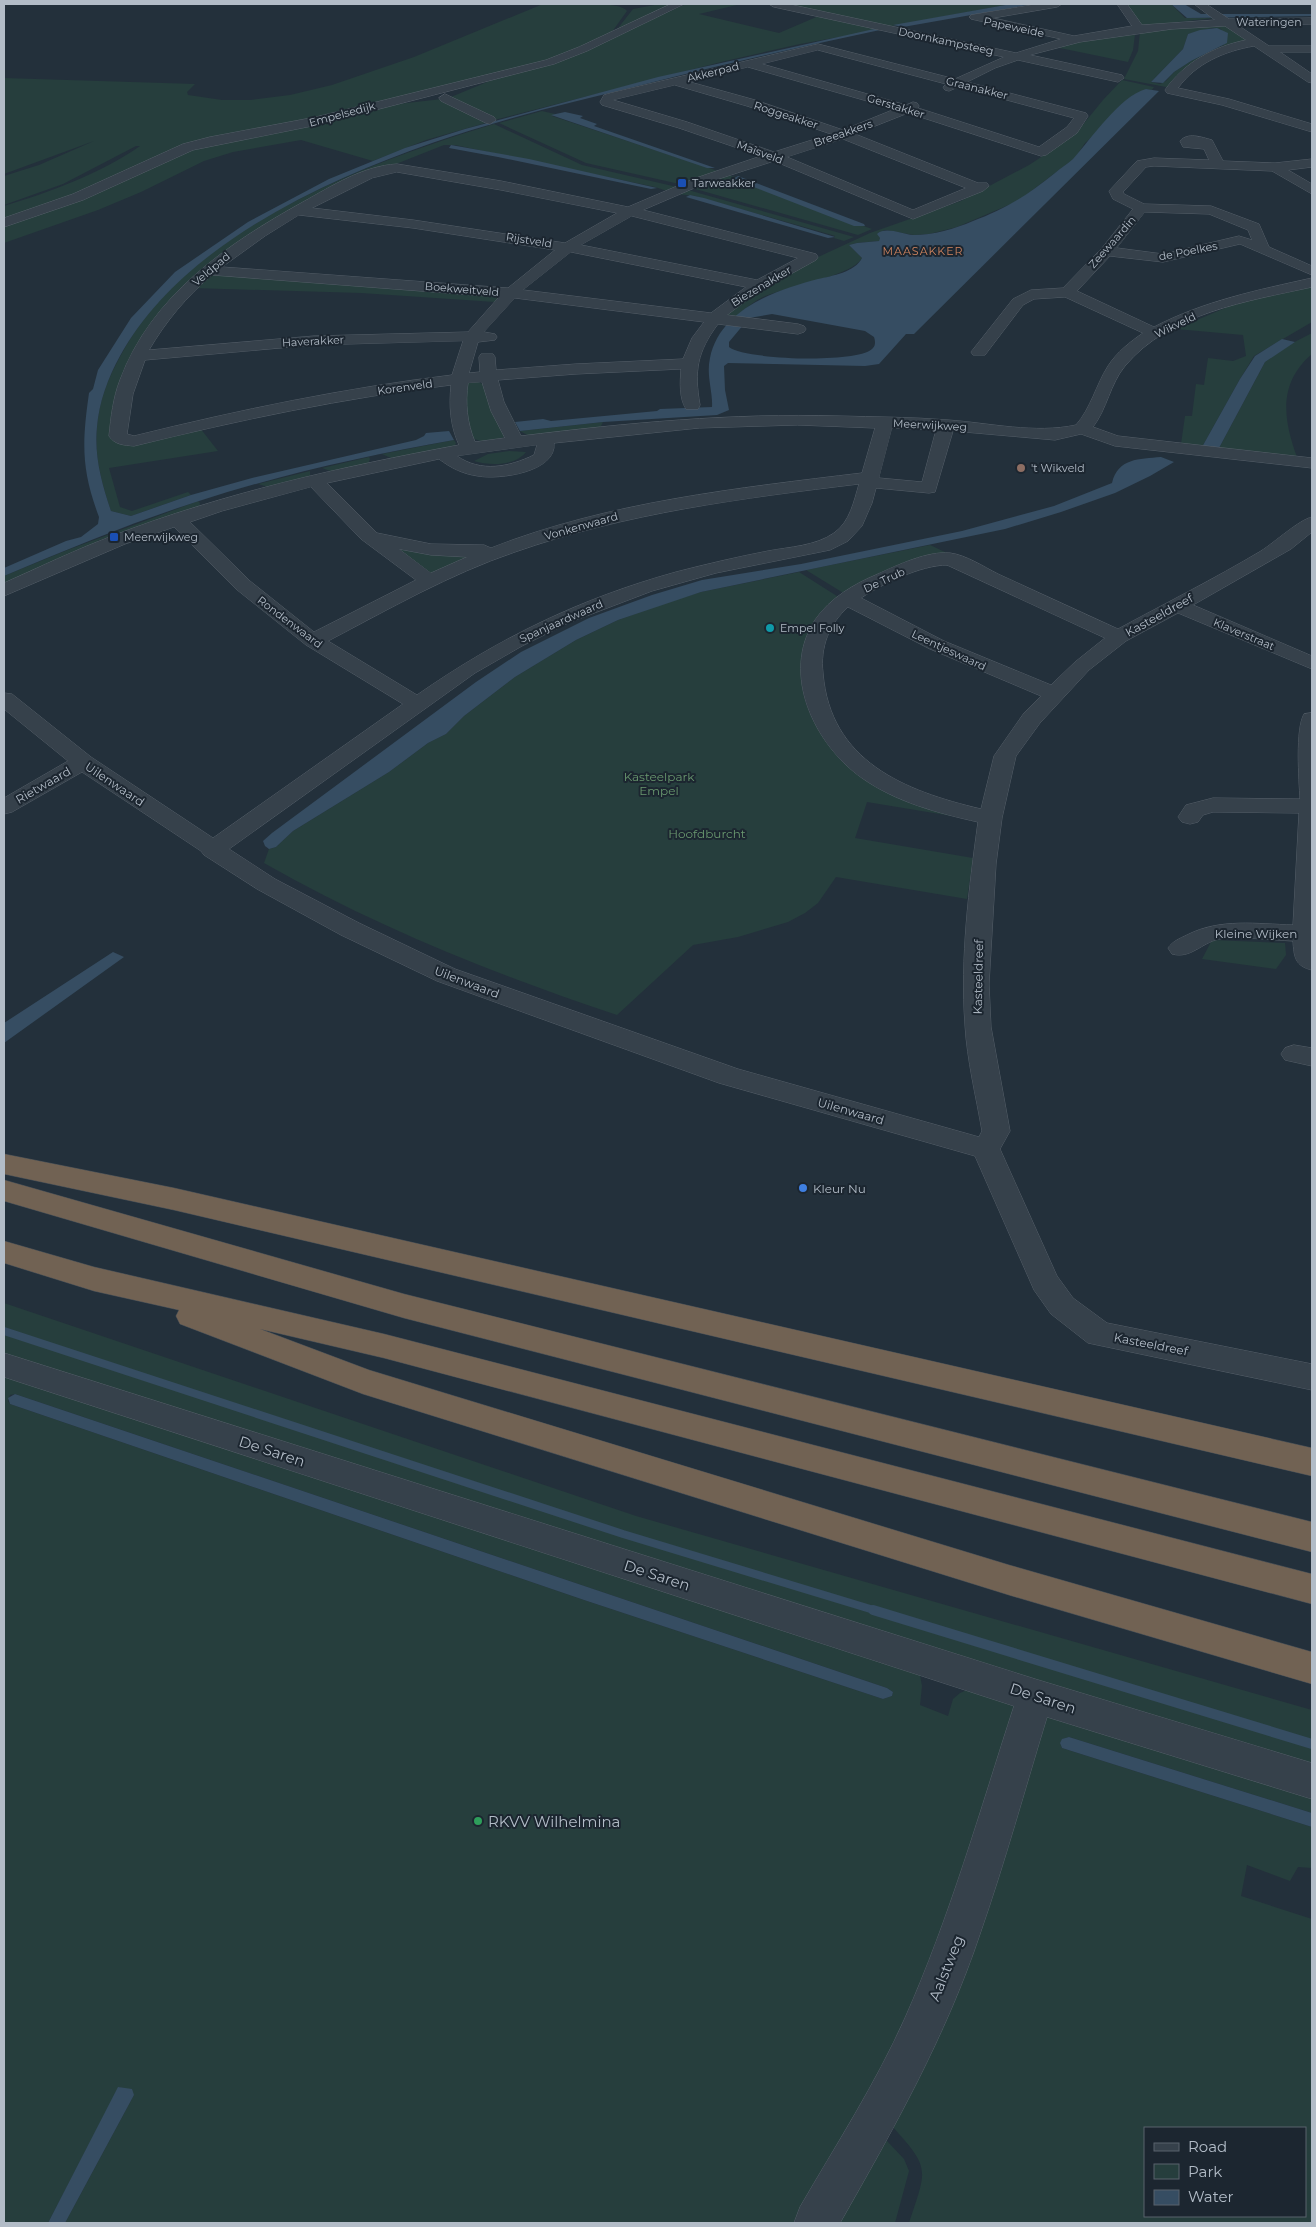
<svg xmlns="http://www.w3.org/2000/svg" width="1316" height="2227" viewBox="0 0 1316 2227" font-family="Montserrat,sans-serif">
	<rect width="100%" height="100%" fill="#23303b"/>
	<path fill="#263e3d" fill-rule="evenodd" d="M 543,4 C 559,4 619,0 627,11 L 609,36 L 561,57 L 349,112 L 227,137 L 4,221 L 4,206 C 50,192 100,174 140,146 L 136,146 L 63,184 L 4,205 L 4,176 L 39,165 L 94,141 L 4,174 L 4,78 L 195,84 L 187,92 L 188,95 L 222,100 L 251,100 L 290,95 L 332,85 L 414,57 Z
		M 660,4 L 676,4 L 615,32 L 633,9 Z
		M 686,4 L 741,4 L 699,14 L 779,33 L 821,15 L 884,29 L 800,44 L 725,61 L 494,120 L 451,97 L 492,80 L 546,66 L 574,55 Z
		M 777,4 L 1011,4 L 887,27 Z
		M 1125,4 L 1171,4 L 1185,18 L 1214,18 L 1142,26 Z
		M 1223,23 L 1250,41 L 1215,52 L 1171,87 L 1166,87 L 1124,79 L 1138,51 L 1140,32 ZM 1212,28 L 1221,29 L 1224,45 L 1191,61 L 1174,72 L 1166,81 L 1160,84 L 1151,82 L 1183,49 L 1188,34 Z
		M 1135,34 L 1133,50 L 1128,62 L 1055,47 L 1081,41 Z
		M 1122,80 L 1154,87 L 1152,90 L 1146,89 L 1085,143 L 1075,158 L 1018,201 L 957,227 L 929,234 L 914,235 L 885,230 L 878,233 L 880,238 L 879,241 L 857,243 L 849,245 L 862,258 C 851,277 783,287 761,298 C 751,303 742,312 733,319 L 721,318 L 737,303 L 816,258 L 870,233 L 961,201 L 1029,165 L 1052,150 L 1081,127 L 1103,100 Z
		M 442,99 L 489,122 L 426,140 L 373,161 L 301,140 L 233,152 L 204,161 L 141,192 L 98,210 L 4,243 L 4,225 L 76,200 L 191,148 L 381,106 Z
		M 542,111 L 555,114 L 552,116 L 721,172 L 684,185 L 675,183 L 586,163 L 499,123 Z
		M 494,124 L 582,165 L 677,187 L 667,191 L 655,187 L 455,145 L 444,145 L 396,164 L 247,238 L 146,337 L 115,441 L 200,428 L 218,451 L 109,468 L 120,507 L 132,511 L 188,492 L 191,495 L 131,516 L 111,511 C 102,484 94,456 97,427 C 99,401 108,378 121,355 C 189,229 363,164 494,124 Z
		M 728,175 L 735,177 L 733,179 L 872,229 L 858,235 L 692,188 Z
		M 688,190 L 854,237 L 844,241 L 834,238 L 835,236 L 832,235 L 695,196 L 677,194 Z
		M 212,273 L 500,297 L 495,302 L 361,293 L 193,288 Z
		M 1312,286 L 1312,322 L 1254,356 L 1240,379 L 1202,447 L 1181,444 L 1185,416 L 1192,416 L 1196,384 L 1204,385 L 1208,358 L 1233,361 L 1246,356 L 1243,335 L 1176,329 L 1232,305 Z
		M 1312,333 L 1312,354 C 1278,383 1283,419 1297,457 L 1219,448 L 1265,362 L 1283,348 Z
		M 465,381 L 477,381 L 484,385 L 505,436 L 502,438 L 483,442 L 469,437 Z
		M 603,422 L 600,428 L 531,437 L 520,431 Z
		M 454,440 L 456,443 L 454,448 L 393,459 L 382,454 Z
		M 509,451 L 526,452 C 515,466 490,466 474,461 L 488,454 Z
		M 369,457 L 370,459 L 368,464 L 333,472 L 322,468 Z
		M 310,471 L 310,478 L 271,488 L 258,484 Z
		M 198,501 L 200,503 L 199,508 L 97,541 L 99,543 L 4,583 L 4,576 L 65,551 Z
		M 930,545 L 947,553 L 845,594 L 806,570 Z
		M 395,549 L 476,554 L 431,574 Z
		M 799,572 L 840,598 C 833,612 802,667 802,678 C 801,707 821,736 839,757 L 970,819 L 867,802 L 855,838 L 973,858 L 967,899 L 836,877 L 818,903 L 805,913 L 788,922 L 738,937 L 693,945 L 617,1015 C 495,974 376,927 264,863 L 269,849 L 276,847 L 293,831 L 389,772 L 428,743 L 446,734 L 464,716 L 515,677 L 576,640 L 618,620 L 674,600 L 701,592 Z
		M 1212,940 L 1285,943 L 1286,955 L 1276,969 L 1202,959 Z
		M 4,1303 L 636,1516 L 1312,1710 L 1312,1769 L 616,1553 L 4,1355 Z
		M 4,1377 L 11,1378 L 920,1675 L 922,1686 L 920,1705 L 948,1716 L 953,1699 L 960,1693 L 967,1690 L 1007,1699 L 1019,1708 L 1000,1786 L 868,2114 L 806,2223 L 65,2223 L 134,2095 L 119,2087 L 48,2223 L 4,2223 ZM 15,1394 L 887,1688 L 893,1692 L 892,1696 L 883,1699 L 584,1600 L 10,1404 L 8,1401 L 10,1395 Z
		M 1057,1714 L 1312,1793 L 1312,1813 L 1069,1737 L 1063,1739 L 1060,1743 L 1062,1748 L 1312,1827 L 1312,1868 L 1298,1867 L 1290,1881 L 1247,1865 L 1241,1896 L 1312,1919 L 1312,2223 L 909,2223 C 927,2168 931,2169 891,2125 L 1039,1718 ZM 1145,2128 L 1305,2128 L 1305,2216 L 1145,2216 Z
		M 877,2138 L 887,2141 L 904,2159 L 909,2171 L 895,2223 L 829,2223 Z"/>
	<path fill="#364d62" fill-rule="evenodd" d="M 1011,4 L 1033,4 L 903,27 L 893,25 Z
		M 1171,4 L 1184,4 L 1201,14 L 1312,14 L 1312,16 L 1187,18 Z
		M 1217,28 L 1228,33 L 1227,43 L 1191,61 L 1174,72 L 1163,83 L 1151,82 L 1183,49 L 1188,34 L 1200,30 Z
		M 874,29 L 880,30 C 800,47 721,65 642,85 C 572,102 501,119 432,143 C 320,182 180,247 120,356 C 108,378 99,402 97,427 C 94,456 102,484 111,511 L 131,516 L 191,495 L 252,478 L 416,440 L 424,436 L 426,433 L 449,431 L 454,440 C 369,455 282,474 199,501 C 133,522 68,549 4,576 L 4,568 L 66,541 L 81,537 L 98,524 L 99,517 C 81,469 82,443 89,393 L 93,389 L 98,370 L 131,318 L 175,272 L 248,222 L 329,179 L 405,148 L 465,129 L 658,77 Z
		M 1146,89 L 1159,91 L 914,334 L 906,334 L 879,364 L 865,366 L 728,363 L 724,366 L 725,390 L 729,410 L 717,415 L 603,422 L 520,431 L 515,422 L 543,419 L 551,421 L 657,411 L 660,409 L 712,407 C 713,392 706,375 710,358 C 720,309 776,290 818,279 C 832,276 855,272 862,258 L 849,245 L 857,243 L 879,241 L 880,238 L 877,234 C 885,226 902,234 913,235 C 934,235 954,229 973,221 C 1005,209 1028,195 1055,173 C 1060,168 1068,164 1073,159 C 1091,139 1120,96 1146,89 ZM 772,314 L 865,331 L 874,337 C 875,340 876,345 873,348 C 861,364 745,360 729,347 L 729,342 L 749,318 Z
		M 565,112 L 583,116 L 580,118 L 597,124 L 594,126 L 715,168 L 707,168 L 551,115 Z
		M 451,145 L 529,159 L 657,188 L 651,189 L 498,157 L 449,148 Z
		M 738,176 L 864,224 L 865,226 L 854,226 L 733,179 Z
		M 690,195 L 704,198 L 835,237 L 828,238 L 686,197 Z
		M 1282,339 L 1295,342 L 1265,362 L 1219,448 L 1202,447 L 1240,379 L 1255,356 Z
		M 1161,457 L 1174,462 L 1150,476 L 1115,493 L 1061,512 L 1005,529 L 701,592 L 618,620 L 576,640 L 515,677 L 464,716 L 446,734 L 428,743 L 389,772 L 293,831 L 276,847 L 269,849 L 265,846 L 263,841 L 272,833 L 476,682 L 521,652 L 589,618 L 652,595 L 702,580 L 801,564 L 962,531 L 1054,506 L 1112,483 C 1118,458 1139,459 1161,457 Z
		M 113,952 L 124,957 L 4,1043 L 4,1023 Z
		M 15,1394 L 887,1688 L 893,1692 L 892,1696 L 883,1699 L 584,1600 L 10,1404 L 8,1398 Z
		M 1069,1737 L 1312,1813 L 1312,1827 L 1062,1748 L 1060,1743 L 1062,1739 Z
		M 118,2087 L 132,2089 L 134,2095 L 65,2223 L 48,2223 Z"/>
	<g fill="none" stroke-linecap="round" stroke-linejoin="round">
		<path stroke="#364d62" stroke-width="8" d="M 4,1331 L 623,1534 L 877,1611"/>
		<path stroke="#364d62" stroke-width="10" d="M 873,1610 L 1312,1744"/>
		<defs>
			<path id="minor" d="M 671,4 L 684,4 L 587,51 L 554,64 L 317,125 L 193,150 L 83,200 L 4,227 L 4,218 L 73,194 L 183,144 L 210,137 L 316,117 L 546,60 L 579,47 Z
				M 769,4 L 788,4 L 1016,53 L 1061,39 L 971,19 L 969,17 L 971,15 L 1038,4 L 1062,4 L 1057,7 L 993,18 L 1074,36 L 1132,26 L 1117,4 L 1127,4 L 1142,25 L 1215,20 L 1194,4 L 1206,4 L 1229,19 L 1312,18 L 1312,24 L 1239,26 L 1269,46 L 1312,46 L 1312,52 L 1280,52 L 1312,74 L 1312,83 L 1308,82 L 1254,46 C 1225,51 1196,63 1178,88 L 1229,99 L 1312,124 L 1312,132 L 1222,105 L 1167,93 L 1165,90 C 1185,62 1213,47 1246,40 L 1225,26 L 1172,29 L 1080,42 L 1030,55 L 1122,75 L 1124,78 L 1118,82 L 1018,60 L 995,68 L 967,82 L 1086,113 L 1088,116 L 1077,133 L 1046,155 L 1041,156 L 908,113 L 855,134 L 978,183 L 987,183 L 989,186 L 983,191 L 913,219 L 774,161 L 706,183 L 643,210 L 816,254 L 818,257 L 816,260 L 755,294 L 727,315 L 798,324 L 804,326 L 806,329 L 804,332 L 798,334 L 718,324 C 697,352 694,371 700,405 L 698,409 L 686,409 C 679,398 680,382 681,369 L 576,374 L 498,380 L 504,402 L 521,436 C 627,423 732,413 838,416 C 875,417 912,417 948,420 C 990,423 1035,434 1076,425 C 1091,408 1096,385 1108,366 C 1117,352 1130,342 1143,333 L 1065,297 L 1034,299 L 1023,305 L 985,355 L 973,355 L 971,352 L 1013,299 L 1031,290 L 1063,288 L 1102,248 L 1133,209 L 1113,199 L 1109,191 L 1137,161 L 1154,158 L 1209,160 L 1204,149 L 1183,147 L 1180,141 C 1188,132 1201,137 1212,140 L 1223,161 L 1275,163 L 1312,159 L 1312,167 L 1288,170 L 1312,184 L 1312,194 L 1272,171 L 1154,166 L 1146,167 L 1123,192 L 1124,194 L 1144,204 L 1211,206 L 1259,224 L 1269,247 L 1312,266 L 1312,275 L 1240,244 L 1163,262 L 1110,256 L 1077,291 L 1154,327 C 1204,301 1258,290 1312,278 L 1312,287 C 1248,301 1169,313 1125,366 C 1110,384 1107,409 1093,427 L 1118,436 L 1312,458 L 1312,468 L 1115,446 L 1081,434 L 1055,440 L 953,431 L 935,492 L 929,493 L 876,488 L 872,503 L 862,526 L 848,541 L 830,550 L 716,573 L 652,591 L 568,623 L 522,646 L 475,673 L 229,849 L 275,879 L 359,923 L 455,969 L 738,1069 L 979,1137 L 982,1131 C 976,1096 967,1060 965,1025 C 960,958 969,888 978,822 C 938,813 896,802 862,778 C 815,745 780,674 815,620 C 830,598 854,584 878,574 C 898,565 927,551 950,553 C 966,555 984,567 998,574 C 1038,592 1078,611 1118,629 C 1166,603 1214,579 1261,551 C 1275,542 1299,520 1312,517 L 1312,532 L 1291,549 L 1193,605 L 1312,656 L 1312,669 L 1178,613 L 1126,641 L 1089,670 L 1040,723 L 1016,756 L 1002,818 L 996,864 L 989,984 L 991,1027 L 1010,1131 L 1000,1149 L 1057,1276 L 1073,1298 L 1107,1323 L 1312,1364 L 1312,1390 L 1088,1343 L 1051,1314 L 1034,1290 L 975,1156 L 719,1083 L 437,981 L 341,935 L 257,889 L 204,855 L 201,851 L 82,772 L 12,812 L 4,814 L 4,798 L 68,761 L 4,709 L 4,693 L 12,694 L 91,757 L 213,838 L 403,704 L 306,645 L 236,589 L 174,527 L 125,544 L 4,596 L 4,583 C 40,567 75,550 112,536 C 224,493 341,467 459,445 C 450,425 449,406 451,385 C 344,398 239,420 134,446 C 124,445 115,445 109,436 C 111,417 113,398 120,380 C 151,296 227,244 303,202 C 332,186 363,166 397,164 L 501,181 L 628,207 L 696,178 L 761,156 L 679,128 L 602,105 L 600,102 L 604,95 L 611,93 L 818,44 L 955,79 L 1004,57 L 774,7 ZM 818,50 L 946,84 L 943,87 L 945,90 L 949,91 L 958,87 L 1074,118 L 1067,127 L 1039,147 L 918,108 L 919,106 L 917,103 L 913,102 L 906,105 L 762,64 ZM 748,67 L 895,109 L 843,130 L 755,100 L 690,82 ZM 675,85 L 747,106 L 831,134 L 774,152 L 687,122 L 613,100 ZM 843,139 L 966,188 L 913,210 L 787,157 ZM 397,172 L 501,190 L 617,213 L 565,243 L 413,220 L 312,208 L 372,178 ZM 1145,212 L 1209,214 L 1248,230 L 1252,240 L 1239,236 L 1163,254 L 1117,248 ZM 299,215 L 413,228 L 555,250 L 508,288 L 222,267 L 265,236 ZM 632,216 L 798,258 L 757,280 L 581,245 ZM 571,252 L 746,287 L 711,313 L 523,290 ZM 212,275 L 499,297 L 468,332 L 314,336 L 149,350 C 166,321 187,296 212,275 ZM 515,298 L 704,322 L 692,338 L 683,359 L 576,364 L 496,370 L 495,357 L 493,354 L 481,354 L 479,357 L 480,372 L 469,373 L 478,342 L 495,340 L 497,337 L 495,334 L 484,332 ZM 463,341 L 452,375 C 345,388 239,410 134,436 L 127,434 L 133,394 L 145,360 L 314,345 ZM 482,382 L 491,411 L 505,438 L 475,442 C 467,423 465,403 468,383 ZM 798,425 L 875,428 L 862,473 C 738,488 608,502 491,548 L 484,545 L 431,544 L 377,533 L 327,483 L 439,459 C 451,468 463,474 478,476 C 499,480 557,472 554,443 L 699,428 ZM 892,428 L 936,430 L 922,482 L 879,478 ZM 537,445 L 534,455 C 509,467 481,473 457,456 ZM 859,484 C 854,501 850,522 834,533 C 816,546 789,547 768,551 C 737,557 707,564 676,572 C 579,599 499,638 417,695 L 328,641 C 389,609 450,574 515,552 C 626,513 743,498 859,484 ZM 311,487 L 361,539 L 416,580 L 314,632 L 250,581 L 190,522 L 222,511 ZM 399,549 L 431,555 L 467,557 L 431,573 ZM 947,565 L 1105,638 L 1075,662 L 1051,685 L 944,641 L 861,598 C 882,584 921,565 947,565 ZM 848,607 L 930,649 L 1041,696 L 1024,713 L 994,756 L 981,809 C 904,791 830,761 823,673 C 820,647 829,624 848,607 Z
				M 445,94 L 494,117 L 496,120 L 490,124 L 486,123 L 441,101 L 439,98 Z
				M 1312,713 L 1312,970 C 1295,966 1294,957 1293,941 C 1273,940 1237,936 1219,939 C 1201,943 1191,959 1172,954 L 1168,948 C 1173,941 1179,939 1187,935 C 1220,918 1257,924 1293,925 L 1299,813 L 1213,812 L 1203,815 L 1198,822 L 1190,824 L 1182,822 L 1178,817 L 1186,805 L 1213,798 L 1300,799 C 1299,780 1295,729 1304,714 Z
				M 1294,1045 L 1312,1048 L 1312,1066 L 1285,1060 L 1281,1054 L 1285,1048 Z
				M 4,1353 L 1035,1679 L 1312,1763 L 1312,1799 L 1047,1717 C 1025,1789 1005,1862 980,1934 C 946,2036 893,2130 840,2223 L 794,2223 L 800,2207 C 836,2145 876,2083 905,2018 C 950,1917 980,1811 1014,1706 L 4,1377 Z"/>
			<path id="highway" d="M 4,1154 L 174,1188 L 1312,1448 L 1312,1476 L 174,1210 L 4,1174 Z
				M 4,1180 L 404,1294 L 1312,1522 L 1312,1552 L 404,1318 L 4,1201 Z
				M 4,1241 L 94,1267 L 384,1334 L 1312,1574 L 1312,1604 L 384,1358 L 260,1329 L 369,1370 L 1009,1565 L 1312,1652 L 1312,1684 L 1009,1595 L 363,1394 L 180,1324 L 176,1316 L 179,1310 L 94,1291 L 4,1263 Z"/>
		</defs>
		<use href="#minor" stroke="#555f69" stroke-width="1"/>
		<use href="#highway" stroke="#424c56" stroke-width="1"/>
		<use href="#minor" fill="#36414b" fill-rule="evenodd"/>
		<use href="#highway" fill="#716253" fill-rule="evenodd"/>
	</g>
	<g fill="#1a4fb4" stroke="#1c2630" stroke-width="2">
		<rect x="677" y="178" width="10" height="10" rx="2.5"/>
		<rect x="109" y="532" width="10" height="10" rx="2.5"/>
	</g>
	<circle fill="#8d6e63" stroke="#1c2630" stroke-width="2" cx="1021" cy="468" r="5"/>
	<circle fill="#0f9aa8" stroke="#1c2630" stroke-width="2" cx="770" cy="628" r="5"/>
	<circle fill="#3f7fe0" stroke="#1c2630" stroke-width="2" cx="803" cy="1188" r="5"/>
	<circle fill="#2e9e5b" stroke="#1c2630" stroke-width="2" cx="478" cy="1821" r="5"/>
	<g text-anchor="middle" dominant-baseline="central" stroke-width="4" stroke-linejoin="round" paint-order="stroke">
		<g font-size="11" fill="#b2bcc7" stroke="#1c2630">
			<text x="1269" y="22">Wateringen</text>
			<text transform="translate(1014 27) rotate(12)">Papeweide</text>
			<text transform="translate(946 41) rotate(12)">Doornkampsteeg</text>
			<text transform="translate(713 72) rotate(-14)">Akkerpad</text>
			<text transform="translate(977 88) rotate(14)">Graanakker</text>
			<text transform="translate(896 106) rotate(17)">Gerstakker</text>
			<text transform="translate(342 114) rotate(-15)">Empelsedijk</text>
			<text transform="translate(786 115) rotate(18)">Roggeakker</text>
			<text transform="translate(843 133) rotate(-19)">Breeakkers</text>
			<text transform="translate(760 152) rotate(20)">Maïsveld</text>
			<text transform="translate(529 240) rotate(9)">Rijstveld</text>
			<text transform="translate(1112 242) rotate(-49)">Zeewaardin</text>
			<text transform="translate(1188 251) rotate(-11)">de Poelkes</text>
			<text transform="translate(211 269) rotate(-40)">Veldpad</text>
			<text transform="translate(761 286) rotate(-31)">Biezenakker</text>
			<text transform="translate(462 289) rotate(5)">Boekweitveld</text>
			<text transform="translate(1175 325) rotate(-26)">Wikveld</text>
			<text transform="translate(313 341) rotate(-3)">Haverakker</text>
			<text transform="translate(405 387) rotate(-8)">Korenveld</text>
			<text transform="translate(930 425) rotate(3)">Meerwijkweg</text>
			<text transform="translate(581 526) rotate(-16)">Vonkenwaard</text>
			<text transform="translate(884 580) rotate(-25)">De Trub</text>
			<text transform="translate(561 621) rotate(-24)">Spanjaardwaard</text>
			<text transform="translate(290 622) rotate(37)">Rondenwaard</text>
			<text transform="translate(1244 634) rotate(23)">Klaverstraat</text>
			<text transform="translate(949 650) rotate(25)">Leentjeswaard</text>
		</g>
		<g font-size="11" fill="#b2bcc7" stroke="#1c2630" text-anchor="start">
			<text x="692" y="183">Tarweakker</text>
			<text x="1031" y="468">'t Wikveld</text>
			<text x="124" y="537">Meerwijkweg</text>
			<text x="780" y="628">Empel Folly</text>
		</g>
		<g font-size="11" letter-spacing="1" fill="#d38660" stroke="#1c2630">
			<text x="923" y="251">MAASAKKER</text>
		</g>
		<g font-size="12" fill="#b2bcc7" stroke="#1c2630">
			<text transform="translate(1159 615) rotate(-29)">Kasteeldreef</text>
			<text transform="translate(115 784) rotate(34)">Uilenwaard</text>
			<text transform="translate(43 785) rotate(-30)">Rietwaard</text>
			<text x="1256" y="933">Kleine Wijken</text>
			<text transform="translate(978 977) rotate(-89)">Kasteeldreef</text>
			<text transform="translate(467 982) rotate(21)">Uilenwaard</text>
			<text transform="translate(851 1111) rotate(16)">Uilenwaard</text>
			<text transform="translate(1151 1344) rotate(11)">Kasteeldreef</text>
		</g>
		<g font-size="12" fill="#69986f" stroke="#1c2630">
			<text x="659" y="776">Kasteelpark<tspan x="659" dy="14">Empel</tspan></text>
			<text x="707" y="833">Hoofdburcht</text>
		</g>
		<g font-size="12" fill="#b2bcc7" stroke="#1c2630" text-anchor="start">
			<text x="813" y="1188">Kleur Nu</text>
		</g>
		<g font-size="15" fill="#b2bcc7" stroke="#1c2630">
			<text transform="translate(272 1451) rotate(18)">De Saren</text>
			<text transform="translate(657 1575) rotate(18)">De Saren</text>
			<text transform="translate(1043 1698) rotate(18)">De Saren</text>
			<text transform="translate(946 1968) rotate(-68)">Aalstweg</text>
		</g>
		<g font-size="15" fill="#b2bcc7" stroke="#1c2630" text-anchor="start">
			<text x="488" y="1821">RKVV Wilhelmina</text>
		</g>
	</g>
	<rect width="1316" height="2227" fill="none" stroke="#b2bcc7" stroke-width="10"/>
	<rect x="1144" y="2127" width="162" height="90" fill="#1c2630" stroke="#58626c"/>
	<rect x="1154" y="2143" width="25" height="8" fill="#36414b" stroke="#58626c"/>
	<text x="1188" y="2152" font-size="15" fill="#b2bcc7">Road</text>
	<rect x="1154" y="2164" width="25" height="15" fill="#263e3d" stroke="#58626c"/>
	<text x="1188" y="2177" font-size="15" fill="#b2bcc7">Park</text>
	<rect x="1154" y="2190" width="25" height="15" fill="#364d62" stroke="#58626c"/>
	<text x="1188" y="2202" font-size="15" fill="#b2bcc7">Water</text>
</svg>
